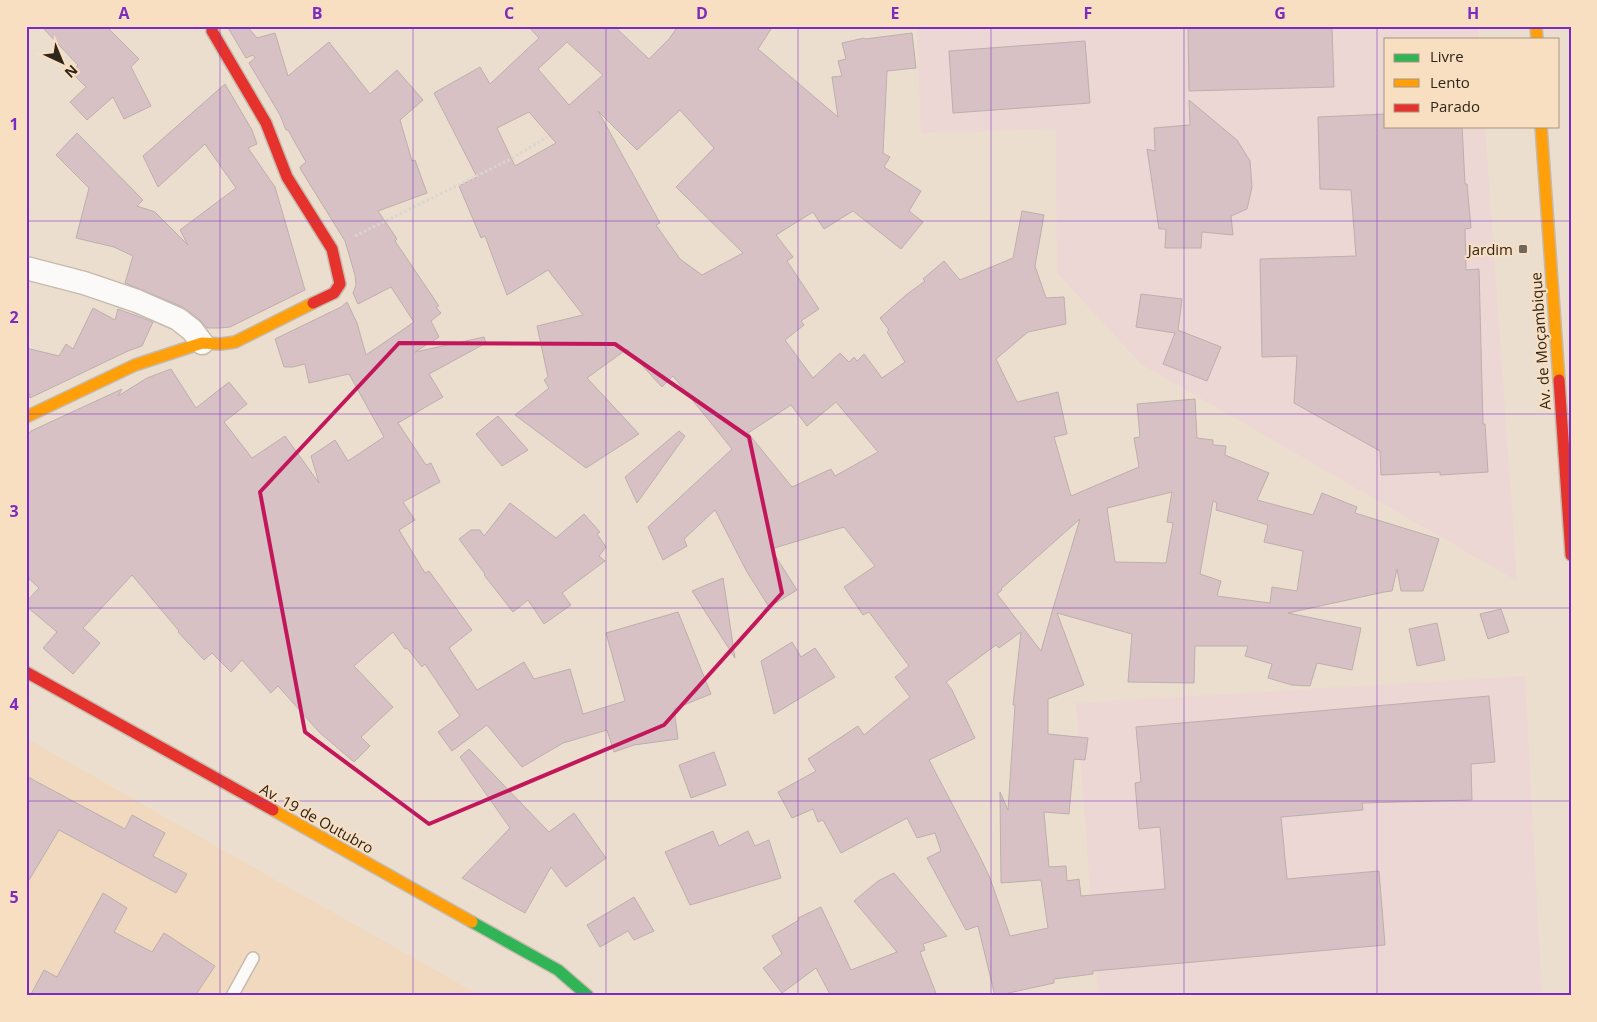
<svg xmlns="http://www.w3.org/2000/svg" width="1597" height="1022" viewBox="0 0 1597 1022" font-family="'Open Sans',sans-serif">
	<rect width="100%" height="100%" fill="#ecdece"/>
	<path fill="#f0d9be" d="M 26,738 L 221,849 L 481,996 L 26,996 Z"/>
	<path fill="#ecd7d4" d="M 917,26 L 1478,26 L 1479,39 L 1386,39 L 1386,126 L 1485,126 L 1517,581 L 1141,364 L 1057,273 L 1056,129 L 921,133 Z
		M 1525,676 L 1542,996 L 1100,996 L 1097,979 L 1076,703 Z"/>
	<path fill="#d7c1c5" stroke="#bcafac" fill-rule="evenodd" d="M 41,26 L 106,26 L 139,59 L 131,67 L 151,106 L 124,119 L 113,97 L 87,120 L 70,102 L 86,87 L 71,72 L 78,65 Z
		M 227,26 L 247,26 L 257,38 L 275,33 L 288,76 L 329,42 L 370,94 L 397,70 L 423,100 L 400,120 L 412,161 L 415,160 L 427,193 L 378,211 L 397,239 L 395,241 L 439,306 L 436,307 L 441,313 L 431,321 L 439,337 L 415,352 L 484,337 L 486,343 L 429,374 L 443,397 L 398,423 L 426,465 L 431,463 L 440,482 L 403,502 L 415,520 L 399,530 L 425,573 L 429,571 L 472,630 L 449,648 L 477,690 L 524,662 L 534,679 L 570,669 L 583,714 L 625,701 L 606,633 L 678,612 L 711,694 L 674,709 L 678,739 L 634,745 L 614,752 L 607,730 L 563,743 L 522,767 L 487,725 L 452,751 L 438,732 L 460,716 L 425,664 L 422,667 L 407,648 L 405,649 L 393,632 L 354,666 L 393,707 L 361,737 L 370,746 L 354,762 L 319,732 L 278,686 L 271,693 L 242,660 L 231,672 L 212,653 L 204,660 L 178,632 L 179,631 L 132,575 L 83,628 L 100,643 L 73,674 L 43,648 L 57,632 L 26,606 L 26,602 L 39,588 L 26,576 L 26,436 L 31,431 L 122,389 L 118,396 L 147,378 L 171,369 L 196,408 L 229,382 L 247,404 L 224,422 L 252,458 L 285,436 L 319,483 L 311,456 L 335,440 L 348,461 L 384,437 L 349,374 L 309,383 L 305,364 L 293,367 L 284,367 L 275,339 L 341,307 L 347,302 L 357,323 L 366,355 L 414,322 L 391,287 L 358,304 L 353,293 L 356,285 L 355,275 L 345,241 L 301,170 L 300,167 L 306,162 L 288,130 L 286,130 L 280,115 L 249,63 L 255,58 L 253,55 L 246,58 Z
		M 528,26 L 614,26 L 649,59 L 669,39 L 678,26 L 773,26 L 758,49 L 838,117 L 832,77 L 842,76 L 838,61 L 846,59 L 842,43 L 864,38 L 865,39 L 912,33 L 916,68 L 887,71 L 883,153 L 890,157 L 884,167 L 921,191 L 909,211 L 923,222 L 901,249 L 853,211 L 824,229 L 813,212 L 776,235 L 793,257 L 787,261 L 819,309 L 801,321 L 804,325 L 785,340 L 813,378 L 840,353 L 849,362 L 854,357 L 857,361 L 864,354 L 882,378 L 905,362 L 887,332 L 889,330 L 880,318 L 906,295 L 925,281 L 923,279 L 944,261 L 960,280 L 1013,258 L 1022,211 L 1044,215 L 1035,266 L 1046,298 L 1064,297 L 1066,324 L 1028,332 L 996,359 L 1017,402 L 1058,392 L 1067,434 L 1054,437 L 1071,496 L 1139,467 L 1134,438 L 1140,437 L 1137,404 L 1195,399 L 1197,438 L 1213,440 L 1213,445 L 1226,446 L 1225,455 L 1269,473 L 1257,500 L 1313,515 L 1322,493 L 1357,507 L 1355,513 L 1439,539 L 1423,591 L 1401,591 L 1397,569 L 1392,591 L 1384,592 L 1288,613 L 1361,628 L 1352,670 L 1317,663 L 1310,686 L 1292,685 L 1268,678 L 1272,664 L 1245,656 L 1248,646 L 1195,646 L 1194,683 L 1128,682 L 1132,634 L 1057,613 L 1084,685 L 1048,699 L 1048,734 L 1088,738 L 1085,760 L 1074,759 L 1069,814 L 1044,812 L 1049,867 L 1066,866 L 1067,881 L 1079,879 L 1081,896 L 1165,889 L 1160,827 L 1139,829 L 1135,783 L 1141,782 L 1136,727 L 1489,696 L 1495,762 L 1471,764 L 1472,800 L 1362,803 L 1363,810 L 1281,817 L 1287,879 L 1379,871 L 1385,945 L 1093,971 L 1093,974 L 1054,979 L 1054,983 L 995,996 L 978,926 L 966,930 L 927,858 L 941,851 L 935,833 L 917,838 L 907,818 L 841,853 L 823,820 L 818,822 L 813,809 L 792,818 L 778,792 L 816,771 L 808,759 L 858,726 L 864,735 L 910,697 L 895,677 L 909,666 L 869,612 L 863,615 L 844,587 L 875,566 L 844,527 L 771,549 L 797,590 L 769,607 L 747,572 L 715,510 L 684,539 L 687,546 L 663,560 L 648,527 L 732,449 L 673,376 L 662,387 L 627,349 L 587,378 L 639,434 L 586,468 L 515,415 L 549,388 L 544,380 L 548,377 L 537,326 L 583,315 L 548,270 L 507,295 L 485,236 L 481,238 L 459,186 L 477,177 L 434,93 L 480,67 L 490,84 L 539,38 ZM 567,42 L 603,75 L 569,105 L 538,69 ZM 680,110 L 714,148 L 676,187 L 743,253 L 702,275 L 680,259 L 656,225 L 660,223 L 598,111 L 637,150 ZM 529,112 L 556,143 L 515,166 L 497,128 ZM 836,402 L 878,452 L 835,476 L 831,469 L 792,487 L 748,433 L 791,405 L 807,426 ZM 1172,492 L 1167,522 L 1173,523 L 1166,563 L 1115,562 L 1107,508 ZM 1213,501 L 1217,503 L 1216,510 L 1268,525 L 1264,542 L 1303,551 L 1297,591 L 1272,587 L 1270,603 L 1217,596 L 1221,581 L 1200,574 ZM 1080,519 L 1054,605 L 1041,651 L 997,594 L 1002,590 L 1001,589 ZM 1021,632 L 1013,705 L 1015,705 L 1008,810 L 1000,792 L 1001,883 L 1041,880 L 1048,928 L 1010,936 L 990,878 L 979,855 L 929,760 L 975,738 L 952,690 L 946,682 L 996,645 L 999,648 Z
		M 1188,26 L 1332,26 L 1334,87 L 1189,91 Z
		M 1085,41 L 1090,103 L 953,113 L 949,51 Z
		M 225,84 L 252,130 L 257,144 L 248,148 L 275,187 L 305,290 L 230,327 L 220,328 L 207,328 L 200,320 L 183,307 L 125,283 L 133,256 L 114,247 L 76,238 L 89,188 L 56,155 L 77,133 L 143,200 L 137,206 L 155,212 L 188,245 L 180,230 L 236,188 L 205,144 L 158,187 L 143,156 Z
		M 1189,100 L 1237,140 L 1250,161 L 1252,187 L 1247,209 L 1231,216 L 1233,235 L 1202,232 L 1201,248 L 1165,248 L 1166,229 L 1159,229 L 1147,149 L 1155,151 L 1154,128 L 1190,125 Z
		M 1386,114 L 1386,126 L 1462,126 L 1465,184 L 1467,184 L 1471,228 L 1465,229 L 1466,270 L 1479,269 L 1483,424 L 1485,424 L 1488,472 L 1440,475 L 1440,472 L 1381,475 L 1380,451 L 1294,403 L 1297,356 L 1262,357 L 1260,259 L 1356,256 L 1351,190 L 1320,189 L 1318,117 Z
		M 1141,294 L 1182,299 L 1178,330 L 1221,347 L 1207,381 L 1163,364 L 1175,333 L 1136,327 Z
		M 93,308 L 115,320 L 118,309 L 153,322 L 142,346 L 128,351 L 30,398 L 26,381 L 26,348 L 59,356 L 66,344 L 73,349 Z
		M 498,416 L 528,450 L 502,466 L 476,434 Z
		M 679,431 L 685,436 L 637,503 L 625,477 Z
		M 510,503 L 556,538 L 584,514 L 600,532 L 597,534 L 606,547 L 599,556 L 605,561 L 562,593 L 571,605 L 544,624 L 528,600 L 513,612 L 484,575 L 485,574 L 459,539 L 471,530 L 480,530 L 484,536 Z
		M 723,578 L 735,658 L 692,591 Z
		M 1501,609 L 1509,632 L 1488,639 L 1480,614 Z
		M 1437,623 L 1445,660 L 1417,666 L 1409,629 Z
		M 792,642 L 801,657 L 815,648 L 835,677 L 774,714 L 761,661 Z
		M 469,749 L 549,832 L 574,813 L 606,858 L 566,887 L 551,867 L 525,913 L 462,878 L 510,828 L 460,757 Z
		M 714,752 L 726,785 L 691,798 L 679,765 Z
		M 26,776 L 125,829 L 132,815 L 165,833 L 153,856 L 187,874 L 176,893 L 59,830 L 26,885 Z
		M 713,831 L 719,846 L 748,831 L 755,846 L 769,840 L 781,878 L 690,905 L 665,852 Z
		M 894,873 L 947,936 L 923,944 L 925,950 L 920,952 L 937,996 L 831,996 L 816,968 L 782,993 L 763,968 L 782,954 L 772,936 L 799,920 L 798,918 L 821,907 L 851,970 L 897,952 L 854,901 L 878,881 Z
		M 103,893 L 127,908 L 114,932 L 152,952 L 164,933 L 215,966 L 195,996 L 30,996 L 44,970 L 57,977 Z
		M 634,897 L 654,931 L 634,940 L 628,931 L 600,947 L 587,925 Z"/>
	<g fill="none" stroke-linecap="round" stroke-linejoin="round">
		<defs>
			<path id="lane" d="M 232,996 L 253,958"/>
			<path id="street" d="M 26,268 L 84,283 L 137,301 L 178,319 L 192,330 L 202,343"/>
			<path id="fast" d="M 472,922 L 558,970 L 588,996"/>
			<path id="slow" d="M 1536,26 L 1537,39
				M 1541,126 L 1559,380
				M 26,417 L 135,365 L 202,343 L 221,344 L 235,342 L 313,303
				M 273,810 L 472,922"/>
			<path id="jam" d="M 212,31 L 266,123 L 287,177 L 332,249 L 340,284 L 334,293 L 313,303
				M 1559,380 L 1571,555
				M 26,672 L 273,810"/>
		</defs>
		<use href="#lane" stroke="#c5baae" stroke-width="14"/>
		<use href="#street" stroke="#c5baae" stroke-width="25"/>
		<use href="#fast" stroke="#c5baae" stroke-width="14"/>
		<use href="#slow" stroke="#c5baae" stroke-width="14"/>
		<use href="#jam" stroke="#c5baae" stroke-width="14"/>
		<path stroke="#d9d6d1" stroke-width="3" stroke-dasharray="2.5 2.5" stroke-linecap="butt" d="M 355,236 L 511,159 L 547,137"/>
		<use href="#lane" stroke="#fcfaf8" stroke-width="11"/>
		<use href="#street" stroke="#fcfaf8" stroke-width="22"/>
		<use href="#fast" stroke="#30b455" stroke-width="11"/>
		<use href="#slow" stroke="#ff9f0a" stroke-width="11"/>
		<use href="#jam" stroke="#e5322d" stroke-width="11"/>
	</g>
	<path fill="none" stroke="#c2185b" stroke-width="4" stroke-linejoin="round" d="M 399,343 L 615,344 L 749,437 L 782,593 L 664,725 L 429,824 L 305,732 L 260,492 Z"/>
	<path fill="none" stroke="#7b2cbf" stroke-width="1" stroke-opacity="0.55" d="M 220,26 L 220,996M 413,26 L 413,996M 606,26 L 606,996M 798,26 L 798,996M 991,26 L 991,996M 1184,26 L 1184,996M 1377,26 L 1377,996M 26,221 L 1571,221M 26,414 L 1571,414M 26,608 L 1571,608M 26,801 L 1571,801"/>
	<rect fill="#716659" stroke="#f9dfc1" stroke-width="2" x="1518" y="244" width="10" height="10" rx="2.5"/>
	<g text-anchor="middle" dominant-baseline="central" stroke-width="4" stroke-linejoin="round" paint-order="stroke">
		<g font-size="15" fill="#2f251a" stroke="#f9dfc1" text-anchor="end">
			<text x="1513" y="249">Jardim</text>
		</g>
		<g font-size="15" fill="#2f251a" stroke="#f9dfc1">
			<text transform="translate(1540 341) rotate(-94)">Av. de Moçambique</text>
			<text transform="translate(317 818) rotate(29)">Av. 19 de Outubro</text>
		</g>
	</g>
	<rect width="1597" height="1022" fill="none" stroke="#f9dfc1" stroke-width="55"/>
	<rect x="1384" y="38" width="175" height="90" fill="#f9dfc1" stroke="#a8957e"/>
	<rect x="1394" y="54" width="25" height="8" fill="#30b455" stroke="#a8957e"/>
	<text x="1430" y="62" font-size="15" fill="#2f251a">Livre</text>
	<rect x="1394" y="79" width="25" height="8" fill="#ff9f0a" stroke="#a8957e"/>
	<text x="1430" y="88" font-size="15" fill="#2f251a">Lento</text>
	<rect x="1394" y="104" width="25" height="8" fill="#e5322d" stroke="#a8957e"/>
	<text x="1430" y="112" font-size="15" fill="#2f251a">Parado</text>
	<g transform="translate(62 62) rotate(136)" stroke="#f9dfc1" stroke-width="4" paint-order="stroke">
	<path d="M0-4L9 19L0 12L-9 19Z" fill="#2f251a"/>
	<text y="-8" font-size="14" font-weight="bold" text-anchor="middle" fill="#2f251a">N</text>
	</g>
	<rect x="28" y="28" width="1542" height="966" fill="none" stroke="#7b2cbf" stroke-width="2"/>
	<g font-size="16" text-anchor="middle" font-weight="bold" fill="#7b2cbf">
		<text x="124" y="19">A</text>
		<text x="317" y="19">B</text>
		<text x="509" y="19">C</text>
		<text x="702" y="19">D</text>
		<text x="895" y="19">E</text>
		<text x="1088" y="19">F</text>
		<text x="1280" y="19">G</text>
		<text x="1473" y="19">H</text>
		<text x="14" y="130">1</text>
		<text x="14" y="323">2</text>
		<text x="14" y="517">3</text>
		<text x="14" y="710">4</text>
		<text x="14" y="903">5</text>
	</g>
</svg>
